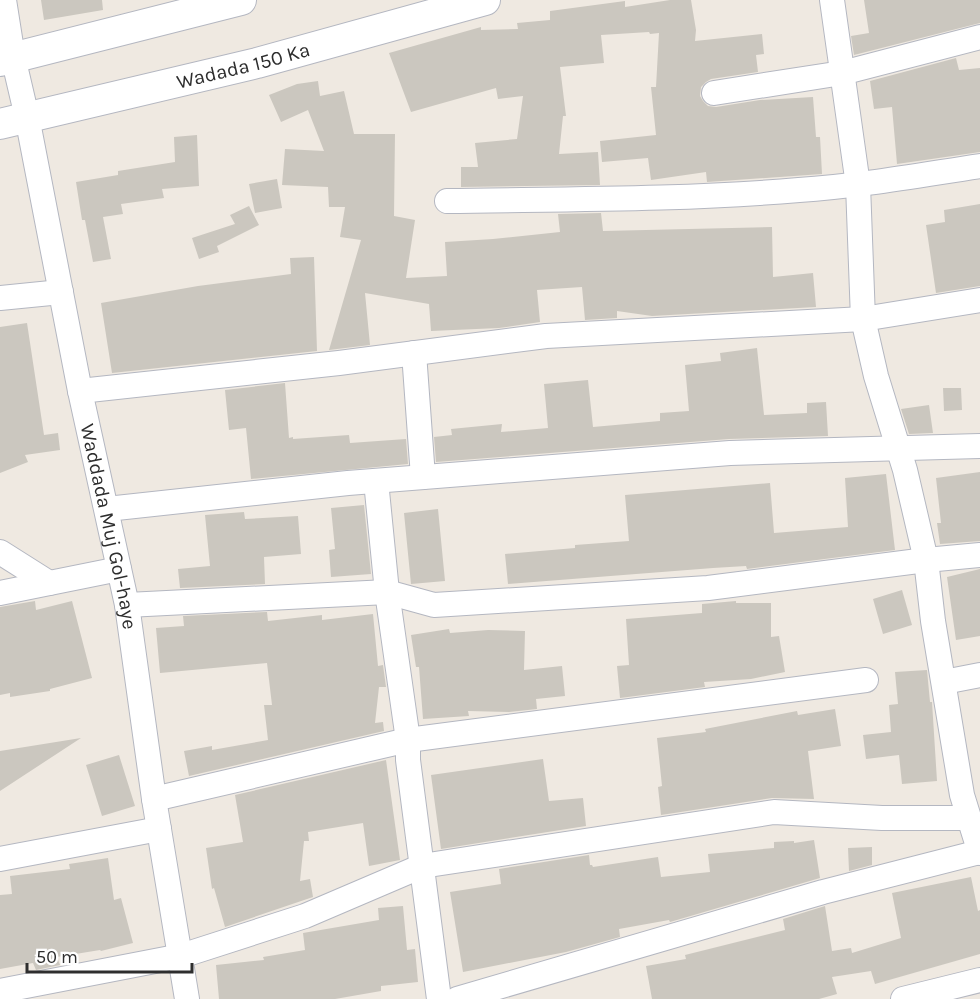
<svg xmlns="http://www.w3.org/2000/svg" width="980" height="999" viewBox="0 0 980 999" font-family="Karla,sans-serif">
	<rect width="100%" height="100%" fill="#efe9e1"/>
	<path fill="#cbc7bf" d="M 41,0 L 102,0 L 103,10 L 44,20 Z
		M 670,0 L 691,0 L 696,30 L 695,41 L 762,34 L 764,54 L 756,55 L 758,72 L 711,79 L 706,82 L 701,87 L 700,96 L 703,101 L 708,106 L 716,107 L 760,100 L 813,97 L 816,137 L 820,137 L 822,174 L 707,182 L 706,172 L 651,180 L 648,158 L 602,162 L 600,141 L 656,135 L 651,87 L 656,87 L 659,33 L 650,34 L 649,32 L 601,35 L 604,63 L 560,67 L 566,116 L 563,116 L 559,154 L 598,152 L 600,185 L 461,187 L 461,167 L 478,167 L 475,143 L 517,139 L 523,96 L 498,99 L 496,88 L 411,112 L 389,53 L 481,27 L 481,30 L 518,29 L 517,23 L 550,20 L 550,11 L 625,1 L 625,7 Z
		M 864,0 L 980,0 L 980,23 L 854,55 L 851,36 L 869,33 Z
		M 956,58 L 959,70 L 980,68 L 980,152 L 897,164 L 892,107 L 874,109 L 870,81 Z
		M 318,81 L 320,96 L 344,91 L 354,134 L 395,134 L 394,216 L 415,220 L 406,278 L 447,276 L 445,242 L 493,239 L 560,232 L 558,214 L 601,213 L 603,231 L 772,227 L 773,277 L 813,273 L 816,307 L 652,316 L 617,311 L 617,318 L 585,320 L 582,287 L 537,290 L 540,322 L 499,328 L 431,331 L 429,304 L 365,293 L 370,345 L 329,350 L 361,240 L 340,237 L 345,207 L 329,207 L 328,187 L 282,185 L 285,149 L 324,151 L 308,110 L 281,122 L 269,95 L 297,84 Z
		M 197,135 L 199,186 L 162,189 L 164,198 L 121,204 L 123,214 L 103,217 L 111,259 L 93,262 L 85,220 L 82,220 L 76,182 L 118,175 L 118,171 L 175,162 L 174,137 Z
		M 277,179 L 282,208 L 255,213 L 249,184 Z
		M 980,204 L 980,286 L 936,293 L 926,225 L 945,222 L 944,210 Z
		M 249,206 L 259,225 L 217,246 L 219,252 L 199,259 L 192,238 L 235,224 L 230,215 Z
		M 314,257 L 317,351 L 112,373 L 101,303 L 198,286 L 291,274 L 290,258 Z
		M 27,323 L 44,435 L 58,433 L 60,450 L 25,455 L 28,462 L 0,473 L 0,327 Z
		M 757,348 L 764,415 L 807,413 L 807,403 L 826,402 L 828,436 L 729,439 L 436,462 L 434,437 L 452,435 L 451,429 L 502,424 L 501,432 L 548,428 L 544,384 L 588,380 L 593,427 L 660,421 L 660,413 L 689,411 L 685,365 L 721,361 L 720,353 Z
		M 285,383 L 289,438 L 293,437 L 293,439 L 349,435 L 350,443 L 406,439 L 408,464 L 251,479 L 246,428 L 229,430 L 225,390 Z
		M 943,388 L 961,388 L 962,410 L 944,411 Z
		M 929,405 L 933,433 L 909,434 L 901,409 Z
		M 980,472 L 980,541 L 940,544 L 937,523 L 941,523 L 936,478 Z
		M 886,474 L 895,550 L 747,569 L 746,566 L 713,568 L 508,584 L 505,554 L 575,548 L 575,545 L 629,541 L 625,495 L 770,483 L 774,533 L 848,527 L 845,478 Z
		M 364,505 L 371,574 L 331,577 L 329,550 L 335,549 L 331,508 Z
		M 438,509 L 445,581 L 411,584 L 404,513 Z
		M 244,512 L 245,519 L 298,516 L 301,554 L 264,557 L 265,584 L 180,588 L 178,569 L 210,566 L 205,515 Z
		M 980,569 L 980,636 L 956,640 L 947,577 Z
		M 902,590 L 912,625 L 883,634 L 873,599 Z
		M 35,601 L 36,610 L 72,601 L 92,678 L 50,689 L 50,691 L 10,697 L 10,693 L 0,695 L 0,607 Z
		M 736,601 L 736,603 L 771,603 L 771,637 L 779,636 L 785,672 L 751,679 L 704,682 L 705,687 L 620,698 L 617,666 L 629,665 L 626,619 L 702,613 L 702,604 Z
		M 267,612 L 268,621 L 322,615 L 322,620 L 373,614 L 378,666 L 383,665 L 386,687 L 379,687 L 375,723 L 383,722 L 384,731 L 189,776 L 184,751 L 212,746 L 212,750 L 268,740 L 264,705 L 272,705 L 267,663 L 160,673 L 156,628 L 184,626 L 183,616 Z
		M 449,629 L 450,633 L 488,630 L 525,631 L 524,670 L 562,666 L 565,696 L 536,699 L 537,709 L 509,712 L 468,711 L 469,716 L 423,719 L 419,667 L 416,667 L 411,635 Z
		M 927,670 L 930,702 L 932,702 L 937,781 L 902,784 L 899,755 L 866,759 L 863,735 L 891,732 L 889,705 L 898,704 L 895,672 Z
		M 835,709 L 841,746 L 808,751 L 814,799 L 772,798 L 661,815 L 658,787 L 662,786 L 657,738 L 706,732 L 705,729 L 797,711 L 798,715 Z
		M 81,738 L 0,791 L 0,751 Z
		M 119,755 L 135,806 L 102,816 L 86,765 Z
		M 543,759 L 549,801 L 583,798 L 586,826 L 441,849 L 431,775 Z
		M 386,760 L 400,860 L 369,866 L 363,823 L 308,832 L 309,841 L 304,841 L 300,881 L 310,879 L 313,897 L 225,927 L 214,888 L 212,889 L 206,848 L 243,842 L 235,795 Z
		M 814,840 L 820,878 L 670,922 L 669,920 L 619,929 L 620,937 L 566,952 L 463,972 L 450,892 L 501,884 L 499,869 L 589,855 L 590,865 L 592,865 L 593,867 L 658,857 L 661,877 L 710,872 L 708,854 L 774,848 L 774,842 L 794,841 L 794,843 Z
		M 872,847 L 872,865 L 849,871 L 848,848 Z
		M 108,858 L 114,900 L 121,898 L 133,943 L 101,951 L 100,950 L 57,957 L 60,965 L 36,970 L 33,963 L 0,969 L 0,895 L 12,894 L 10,876 L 70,869 L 69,864 Z
		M 971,877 L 978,911 L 980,910 L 980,954 L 875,984 L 871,971 L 832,977 L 837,994 L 819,999 L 652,999 L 646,966 L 686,959 L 685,955 L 785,930 L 783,919 L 825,906 L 832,951 L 851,948 L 852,953 L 901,938 L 892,893 Z
		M 403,906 L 407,950 L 415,949 L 418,982 L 381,986 L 381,991 L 335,999 L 219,999 L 216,965 L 264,960 L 263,957 L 305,950 L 303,933 L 379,920 L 378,908 Z"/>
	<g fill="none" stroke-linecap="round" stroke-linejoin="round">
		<defs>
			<g id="minor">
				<path id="s1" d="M 4,0 L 13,57 L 27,117 L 80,391 L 127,605 L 154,799 L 187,999"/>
				<path d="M 832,0 L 858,185 L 863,319 L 876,376 L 905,470 L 926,560 L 933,621 L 962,795 L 980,853"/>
				<path d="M 714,93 L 842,73 L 980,37"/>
				<path d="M 447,201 C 564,199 682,200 799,190 C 860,186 920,175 980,166"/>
				<path d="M 0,298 L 61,292"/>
				<path d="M 414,353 L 423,477"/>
				<path d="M 80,391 L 339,363 L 546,336 L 863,319 L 980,300"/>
				<path d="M 376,481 L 387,592 L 408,740 L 408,760 L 439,999"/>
				<path d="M 107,509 L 348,483 L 730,453 L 980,446"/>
				<path d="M 0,552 L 49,583"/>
				<path d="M 0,593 L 119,569"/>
				<path d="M 127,605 L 387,592 L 434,605 L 708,588 L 926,560 L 980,555"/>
				<path d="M 944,682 L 980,675"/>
				<path d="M 154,799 L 408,740 L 866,680"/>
				<path d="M 0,859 L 159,829"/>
				<path d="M 0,991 L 181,956 L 305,916 L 422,866 L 774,812 L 882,818 L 968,818"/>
				<path d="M 457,999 L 823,892 L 979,852"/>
				<path d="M 903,999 L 980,980"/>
			</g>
			<g id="tertiary">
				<path d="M 0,61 L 241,0"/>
				<path id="s2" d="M 0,124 L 257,63 L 485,0"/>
			</g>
		</defs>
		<use href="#minor" stroke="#b4b7c1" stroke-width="26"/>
		<use href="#tertiary" stroke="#b4b7c1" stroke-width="32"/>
		<use href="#minor" stroke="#fff" stroke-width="24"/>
		<use href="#tertiary" stroke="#fff" stroke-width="30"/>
	</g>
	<g text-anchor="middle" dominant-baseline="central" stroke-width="4.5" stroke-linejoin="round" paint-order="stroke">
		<g font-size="20" fill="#2e2e2e" stroke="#fff">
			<text stroke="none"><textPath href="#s2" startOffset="250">Wadada 150 Ka</textPath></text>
			<text stroke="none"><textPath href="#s1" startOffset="537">Waddada Muj Gol-haye</textPath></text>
		</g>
	</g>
	<path d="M27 963v9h165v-9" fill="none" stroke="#2e2e2e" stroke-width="3"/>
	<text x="36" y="963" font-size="18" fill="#2e2e2e" stroke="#ffffff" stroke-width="4.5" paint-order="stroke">50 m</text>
</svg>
